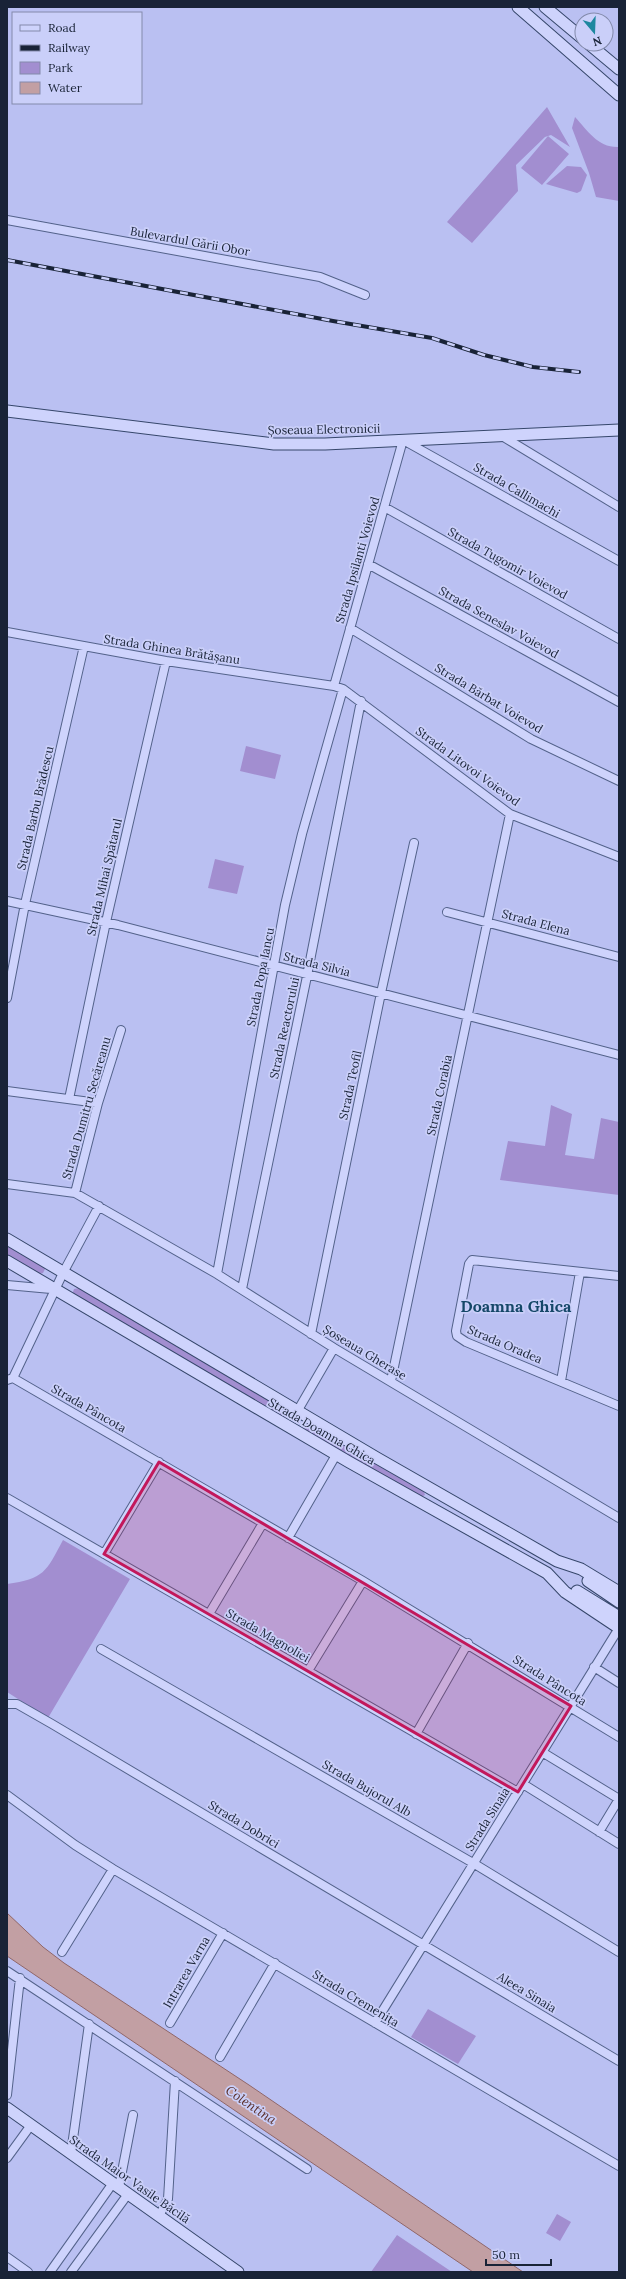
<svg xmlns="http://www.w3.org/2000/svg" width="626" height="2279" viewBox="0 0 626 2279" font-family="Lora,serif">
	<rect width="100%" height="100%" fill="#bac0f2"/>
	<path fill="#a28ed0" d="M 547,107 L 570,147 L 551,135 L 545,137 L 516,165 L 518,191 L 472,243 L 447,222 Z
		M 575,117 C 588,131 598,148 619,147 L 619,201 L 596,197 L 589,173 L 572,128 Z
		M 548,136 L 569,154 L 542,185 L 521,168 Z
		M 567,166 L 581,167 L 587,175 L 581,191 L 577,193 L 546,184 Z
		M 246,746 L 281,755 L 275,779 L 240,771 Z
		M 215,859 L 244,866 L 237,894 L 208,888 Z
		M 551,1105 L 572,1114 L 565,1155 L 594,1159 L 601,1118 L 619,1122 L 619,1195 L 500,1180 L 508,1141 L 545,1146 Z
		M 7,1245 L 44,1266 L 45,1269 L 43,1273 L 39,1274 L 7,1255 Z
		M 79,1288 L 287,1412 L 288,1417 L 285,1419 L 74,1296 L 73,1292 L 74,1289 Z
		M 306,1424 L 424,1492 L 425,1495 L 421,1497 L 302,1430 L 303,1425 Z
		M 63,1540 L 130,1579 L 48,1718 L 7,1692 L 7,1584 C 44,1579 46,1572 63,1540 Z
		M 428,2009 L 476,2036 L 458,2064 L 411,2037 Z
		M 557,2214 L 571,2222 L 560,2241 L 546,2233 Z
		M 397,2235 L 452,2272 L 371,2272 Z"/>
	<path fill="#c29fa3" stroke="#906668" d="M 7,1913 L 43,1947 L 64,1963 L 249,2085 L 523,2272 L 473,2272 L 7,1956 Z"/>
	<g fill="none" stroke-linecap="round" stroke-linejoin="round">
		<defs>
			<path id="street" d="M 7,220 L 320,277 L 365,295
				M 502,436 L 619,507
				M 386,508 L 619,639
				M 368,564 L 619,702
				M 350,628 L 531,739 L 619,781
				M 7,632 L 166,661 L 334,686 L 343,689 L 510,814 L 619,857
				M 334,686 L 403,440 L 619,561
				M 7,901 L 118,925 L 619,1055
				M 447,912 L 619,957
				M 7,998 L 25,904 L 84,646
				M 7,1091 L 98,1103
				M 69,1099 L 106,922 L 166,661
				M 7,1184 L 75,1193 L 217,1274 L 334,1348 L 619,1518
				M 75,1193 L 98,1103 L 121,1030
				M 217,1274 L 285,905 L 302,834 L 343,689
				M 619,1276 L 472,1260 L 469,1264 L 456,1331 L 457,1336 L 466,1342 L 619,1406
				M 7,1285 L 51,1289
				M 242,1289 L 306,981 L 361,701
				M 311,1334 L 381,993 L 414,843
				M 13,1378 L 63,1273 L 99,1206
				M 7,1380 L 13,1378 L 363,1581 L 619,1737
				M 391,1381 L 510,814
				M 561,1381 L 580,1272
				M 298,1410 L 334,1348
				M 7,1498 L 518,1792
				M 288,1538 L 336,1455
				M 104,1554 L 159,1462
				M 209,1614 L 263,1523
				M 101,1649 L 473,1863 L 619,1952
				M 594,1667 L 619,1683
				M 308,1671 L 363,1581
				M 7,1704 L 17,1704 L 52,1724 L 619,2061
				M 416,1734 L 468,1643
				M 542,1752 L 619,1799 L 599,1832
				M 523,1784 L 619,1844
				M 7,1795 L 75,1845 L 113,1869 L 619,2166
				M 62,1952 L 113,1869
				M 7,1971 L 307,2169
				M 170,2023 L 223,1933
				M 375,2023 L 619,1628
				M 220,2057 L 275,1963
				M 7,2095 L 20,1978
				M 71,2153 L 89,2024
				M 7,2158 L 31,2125
				M 119,2187 L 133,2115
				M 159,2216 L 168,2199 L 175,2081
				M 7,2257 L 28,2272
				M 50,2272 L 113,2183
				M 71,2272 L 128,2194"/>
			<path id="secondary" d="M 518,7 L 619,95
				M 545,7 L 582,38
				M 589,44 L 619,69
				M 7,411 L 274,444 L 325,444 L 619,430
				M 7,1239 L 377,1458 L 557,1561 L 581,1569 L 619,1592
				M 7,1261 L 349,1462 L 547,1573 L 565,1592 L 619,1628
				M 588,1581 L 619,1602
				M 577,1591 L 619,1617
				M 7,2108 L 238,2272"/>
		</defs>
		<use href="#street" stroke="#53628a" stroke-width="10"/>
		<use href="#secondary" stroke="#36476b" stroke-width="13"/>
		<use href="#street" stroke="#ced3fc" stroke-width="8"/>
		<use href="#secondary" stroke="#ced3fc" stroke-width="11"/>
		<defs>
			<path id="rail" d="M 7,260 L 333,321 L 432,338 L 484,355 L 533,367 L 579,372"/>
		</defs>
		<use href="#rail" stroke="#192337" stroke-width="4"/>
		<use href="#rail" stroke="#cacff9" stroke-width="2.5" stroke-dasharray="8" stroke-linecap="butt"/>
	</g>
	<path fill="#c2185b" fill-opacity="0.2" stroke="#c2185b" stroke-width="3" stroke-linejoin="round" d="M 159,1462 L 571,1706 L 518,1792 L 104,1554 Z"/>
	<g text-anchor="middle" dominant-baseline="central" stroke-width="3.5" stroke-linejoin="round" paint-order="stroke">
		<g font-size="12" fill="#192337" stroke="#cacff9">
			<text transform="translate(190 241) rotate(10)">Bulevardul Gării Obor</text>
			<text transform="translate(324 429) rotate(-1)">Șoseaua Electronicii</text>
			<text transform="translate(517 490) rotate(30)">Strada Callimachi</text>
			<text transform="translate(357 560) rotate(-74)">Strada Ipsilanti Voievod</text>
			<text transform="translate(508 563) rotate(29)">Strada Tugomir Voievod</text>
			<text transform="translate(499 622) rotate(29)">Strada Seneslav Voievod</text>
			<text transform="translate(172 649) rotate(9)">Strada Ghinea Brătășanu</text>
			<text transform="translate(489 698) rotate(31)">Strada Bărbat Voievod</text>
			<text transform="translate(468 766) rotate(36)">Strada Litovoi Voievod</text>
			<text transform="translate(35 808) rotate(-77)">Strada Barbu Brădescu</text>
			<text transform="translate(104 877) rotate(-77)">Strada Mihai Spătarul</text>
			<text transform="translate(536 922) rotate(15)">Strada Elena</text>
			<text transform="translate(317 964) rotate(14)">Strada Silvia</text>
			<text transform="translate(260 977) rotate(-79)">Strada Popa Iancu</text>
			<text transform="translate(284 1028) rotate(-78)">Strada Reactorului</text>
			<text transform="translate(350 1085) rotate(-78)">Strada Teofil</text>
			<text transform="translate(439 1095) rotate(-78)">Strada Corabia</text>
			<text transform="translate(86 1108) rotate(-74)">Strada Dumitru Secăreanu</text>
			<text transform="translate(505 1344) rotate(23)">Strada Oradea</text>
			<text transform="translate(365 1352) rotate(31)">Șoseaua Gherase</text>
			<text transform="translate(89 1408) rotate(30)">Strada Pâncota</text>
			<text transform="translate(322 1431) rotate(30)">Strada Doamna Ghica</text>
			<text transform="translate(268 1635) rotate(30)">Strada Magnoliei</text>
			<text transform="translate(550 1680) rotate(32)">Strada Pâncota</text>
			<text transform="translate(367 1788) rotate(30)">Strada Bujorul Alb</text>
			<text transform="translate(487 1819) rotate(-58)">Strada Sinaia</text>
			<text transform="translate(244 1824) rotate(31)">Strada Dobrici</text>
			<text transform="translate(186 1972) rotate(-60)">Intrarea Varna</text>
			<text transform="translate(527 1992) rotate(31)">Aleea Sinaia</text>
			<text transform="translate(356 1998) rotate(31)">Strada Cremenița</text>
			<text transform="translate(130 2179) rotate(35)">Strada Maior Vasile Băcilă</text>
		</g>
		<g font-size="13" font-style="italic" fill="#592d27" stroke="#cacff9">
			<text transform="translate(251 2105) rotate(34)">Colentina</text>
		</g>
		<g font-size="16" font-weight="bold" fill="#154768" stroke="#cacff9">
			<text x="516" y="1306">Doamna Ghica</text>
		</g>
	</g>
	<rect width="626" height="2279" fill="none" stroke="#192337" stroke-width="16"/>
	<rect x="12" y="12" width="130" height="92" fill="#cacff9" stroke="#838aab"/>
	<rect x="20" y="25" width="20" height="6" fill="#ced3fc" stroke="#838aab"/>
	<text x="48" y="32" font-size="12" fill="#192337">Road</text>
	<rect x="20" y="45" width="20" height="6" fill="#192337" stroke="#838aab"/>
	<text x="48" y="52" font-size="12" fill="#192337">Railway</text>
	<rect x="20" y="62" width="20" height="12" fill="#a28ed0" stroke="#838aab"/>
	<text x="48" y="72" font-size="12" fill="#192337">Park</text>
	<rect x="20" y="82" width="20" height="12" fill="#c29fa3" stroke="#838aab"/>
	<text x="48" y="92" font-size="12" fill="#192337">Water</text>
	<g transform="translate(594 32) rotate(161)"><circle r="19" fill="#cacff9" stroke="#838aab"/>
	<path d="M0-3L7 15L0 10L-7 15Z" fill="#1d879f"/>
	<text y="-6" font-size="11" font-weight="bold" text-anchor="middle" fill="#192337">N</text>
	</g>
	<path d="M486 2259v6h65v-6" fill="none" stroke="#192337" stroke-width="2"/>
	<text x="492" y="2259" font-size="12" fill="#192337" stroke="#cacff9" stroke-width="3" paint-order="stroke">50 m</text>
</svg>
